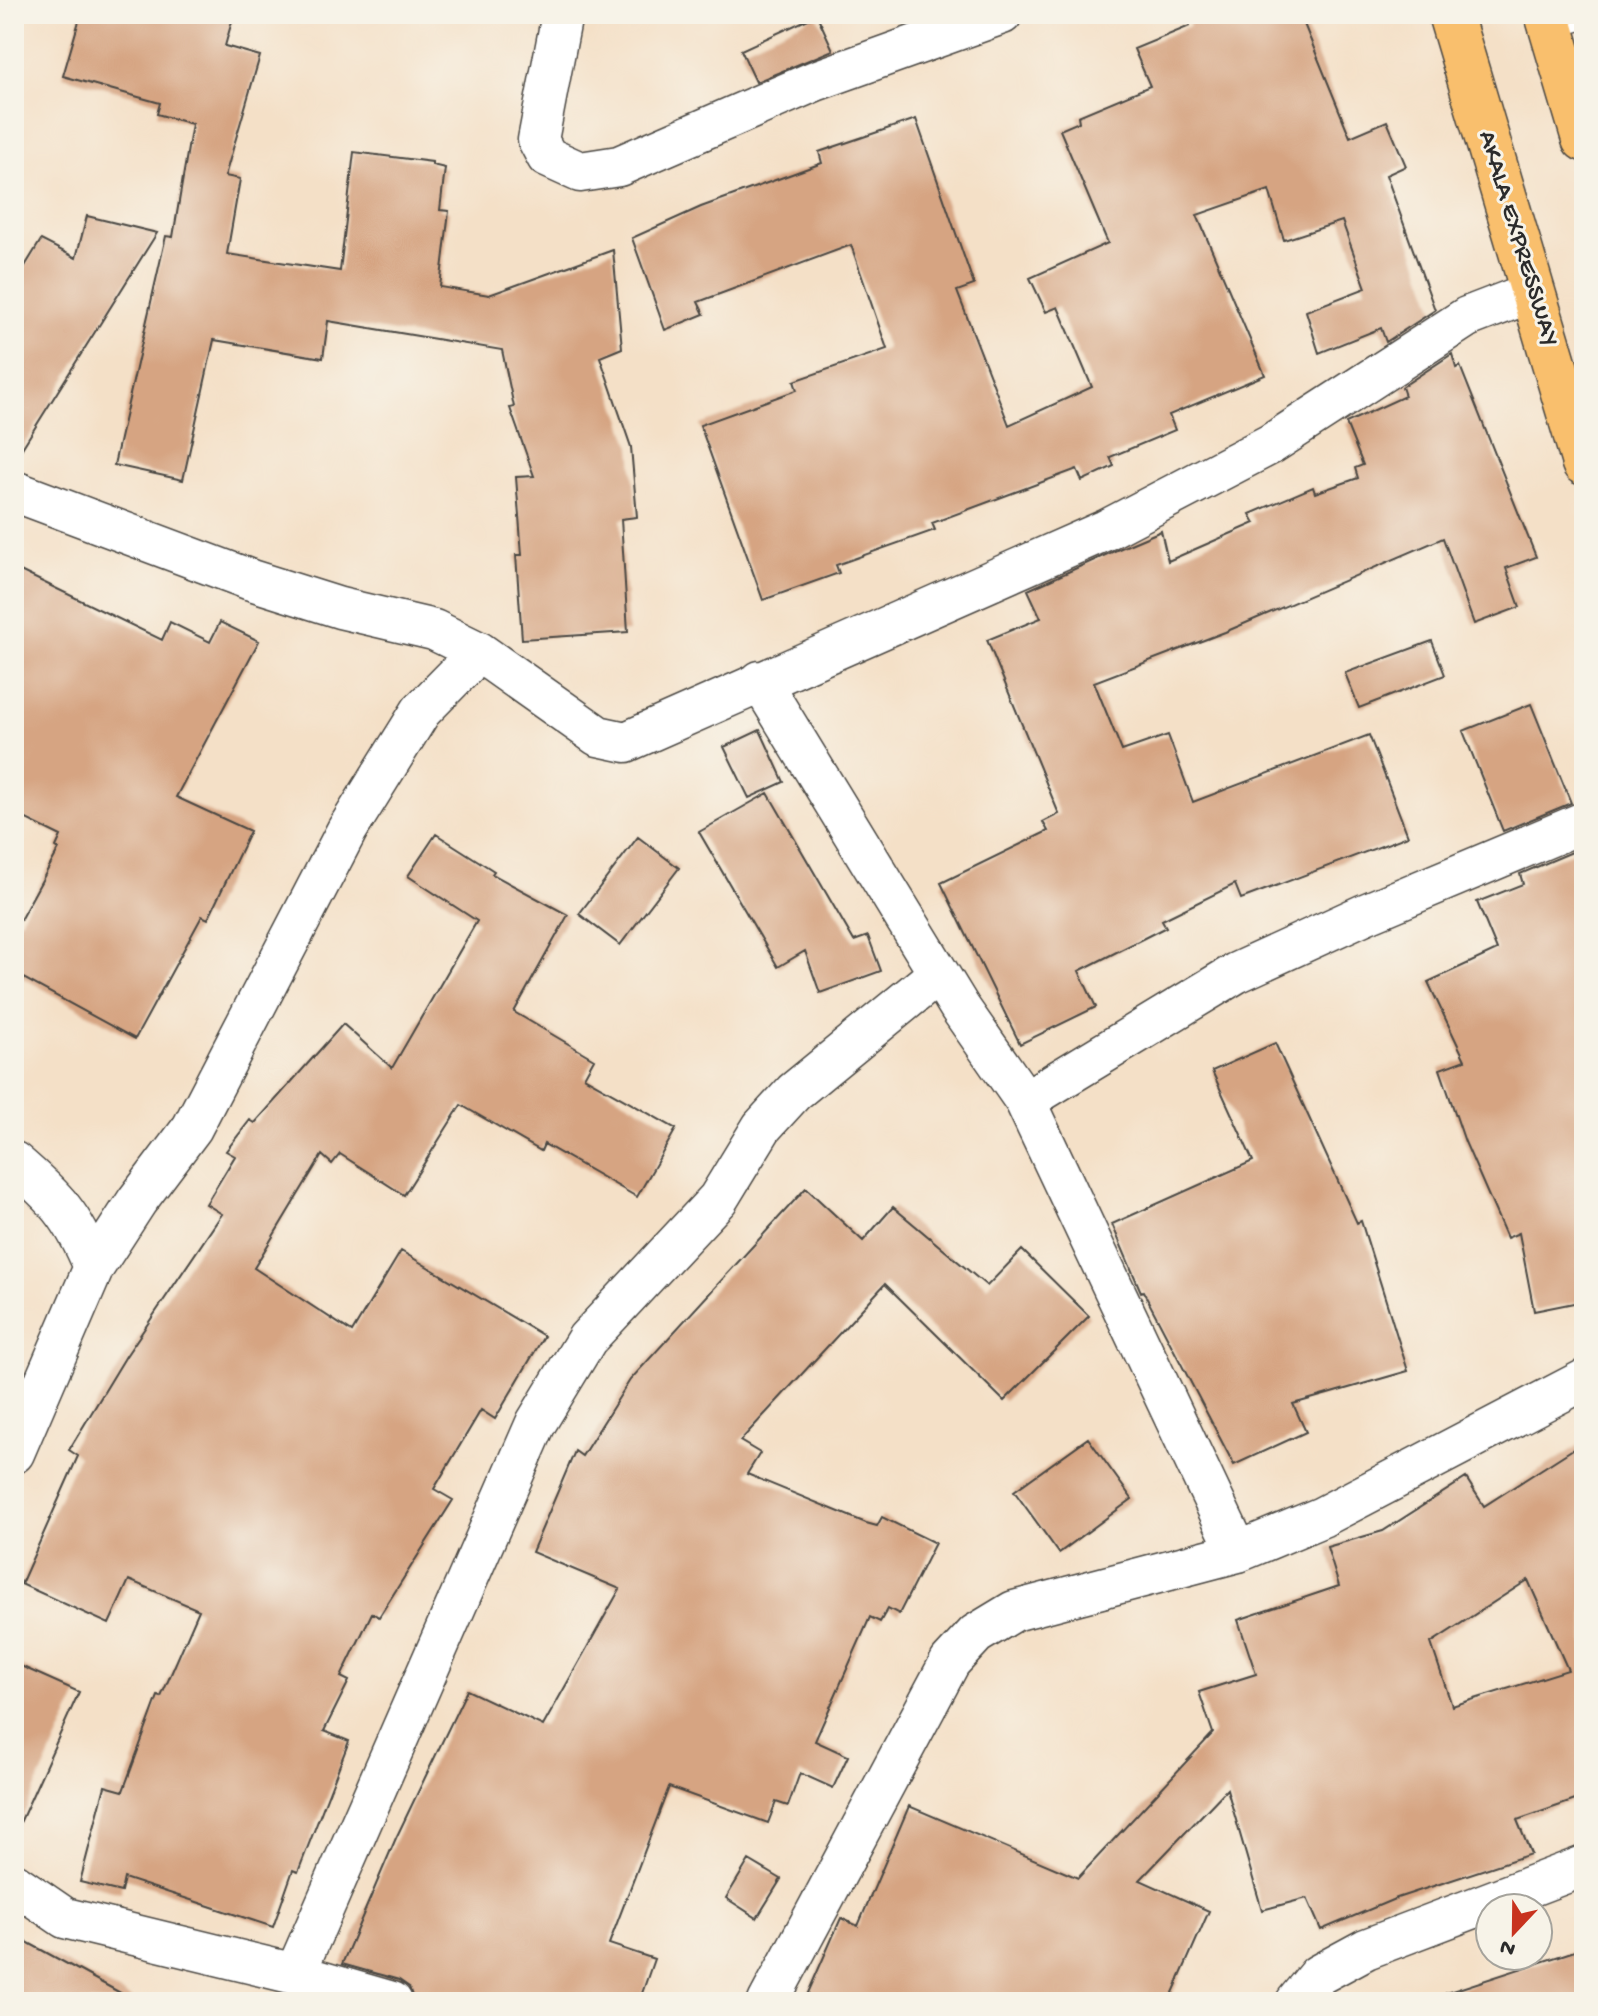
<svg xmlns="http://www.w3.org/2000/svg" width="1598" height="2016" viewBox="0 0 1598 2016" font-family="'Gochi Hand',sans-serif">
	<rect width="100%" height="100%" fill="#f7f3e8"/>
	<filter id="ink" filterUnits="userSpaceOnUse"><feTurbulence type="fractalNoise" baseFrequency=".0125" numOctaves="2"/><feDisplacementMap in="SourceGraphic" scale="16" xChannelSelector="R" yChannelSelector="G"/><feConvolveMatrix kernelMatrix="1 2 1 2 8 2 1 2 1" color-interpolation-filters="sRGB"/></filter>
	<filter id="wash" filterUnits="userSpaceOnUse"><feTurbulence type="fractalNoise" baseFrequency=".006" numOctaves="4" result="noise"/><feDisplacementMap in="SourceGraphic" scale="32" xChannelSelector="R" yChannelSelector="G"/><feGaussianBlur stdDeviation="1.8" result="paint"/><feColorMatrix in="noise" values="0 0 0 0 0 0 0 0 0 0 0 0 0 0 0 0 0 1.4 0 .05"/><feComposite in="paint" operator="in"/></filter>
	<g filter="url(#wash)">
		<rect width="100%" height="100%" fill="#f4e0c7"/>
		<g id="blocks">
			<path fill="#d6a482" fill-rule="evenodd" d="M 81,14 L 234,14 L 225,46 L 260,56 L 225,176 L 240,179 L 227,254 L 340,271 L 354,152 L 432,162 L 432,165 L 445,168 L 440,210 L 449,211 L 440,287 L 489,295 L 613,250 L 622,348 L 600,357 L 631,447 L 637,517 L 621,519 L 628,632 L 522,639 L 516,555 L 522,555 L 516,477 L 534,476 L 510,408 L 514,407 L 502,350 L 328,321 L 323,358 L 214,340 L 183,480 L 114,465 L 166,236 L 173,237 L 192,124 L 157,114 L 160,103 L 63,76 Z
				M 1185,14 L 1300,14 L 1350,137 L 1387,121 L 1406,166 L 1386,175 L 1435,310 L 1386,342 L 1381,328 L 1319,353 L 1306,311 L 1366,288 L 1342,221 L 1284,240 L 1269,190 L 1197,215 L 1265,375 L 1169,415 L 1175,430 L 1110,457 L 1114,466 L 1082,481 L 1077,469 L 932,523 L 935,530 L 836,565 L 839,573 L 763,600 L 700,425 L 797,390 L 794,381 L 887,349 L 851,245 L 698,302 L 704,314 L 665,330 L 632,238 L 701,207 L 822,163 L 819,152 L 916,119 L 974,285 L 957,291 L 1009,425 L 1092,387 L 1058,307 L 1046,312 L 1030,278 L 1108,243 L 1060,130 L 1079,122 L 1078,116 L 1150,86 L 1134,49 L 1190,26 Z
				M 817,15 L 833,50 L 756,82 L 741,50 Z
				M 87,216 L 157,233 L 14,461 L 14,284 L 41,240 L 76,258 Z
				M 1452,354 L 1456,368 L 1460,366 L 1536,557 L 1506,568 L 1520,607 L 1474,624 L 1443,538 L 1225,632 L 1094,682 L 1122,751 L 1168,735 L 1193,802 L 1369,735 L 1408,836 L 1241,899 L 1235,884 L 1162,920 L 1166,927 L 1079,971 L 1096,1007 L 1020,1044 L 941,883 L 1048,831 L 1043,822 L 1059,814 L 987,640 L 1041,618 L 1028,590 L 1121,548 L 1161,531 L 1168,561 L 1255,523 L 1250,514 L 1313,487 L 1315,493 L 1358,478 L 1355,468 L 1363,465 L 1346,423 L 1405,396 L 1402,387 Z
				M 14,568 L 162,640 L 170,622 L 210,642 L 220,622 L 259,641 L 176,797 L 250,831 L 208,919 L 202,916 L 135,1039 L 14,973 L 14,931 L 59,849 L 56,847 L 61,836 L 14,813 Z
				M 1432,641 L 1445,675 L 1359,708 L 1345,673 Z
				M 1531,704 L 1571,803 L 1503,831 L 1463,731 Z
				M 760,730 L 784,782 L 749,798 L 724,747 Z
				M 768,793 L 854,941 L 868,936 L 881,971 L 820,993 L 805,951 L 778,967 L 699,832 Z
				M 436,834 L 494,871 L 492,874 L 568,915 L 514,1012 L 594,1059 L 584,1077 L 676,1129 L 637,1197 L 544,1144 L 541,1151 L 461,1105 L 404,1195 L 340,1154 L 332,1164 L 322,1155 L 254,1268 L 352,1332 L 401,1251 L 544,1336 L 495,1419 L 481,1410 L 434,1489 L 453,1500 L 379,1617 L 372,1613 L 341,1677 L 349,1681 L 324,1731 L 349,1741 L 298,1872 L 293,1870 L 273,1927 L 124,1878 L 121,1892 L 80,1882 L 105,1786 L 123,1791 L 158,1696 L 161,1697 L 199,1610 L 129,1580 L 109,1624 L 21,1584 L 78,1456 L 69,1450 L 126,1356 L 222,1214 L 206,1204 L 235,1156 L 226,1151 L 250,1120 L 255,1123 L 343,1024 L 392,1068 L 477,921 L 408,876 Z
				M 638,837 L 679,868 L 620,945 L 579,914 Z
				M 1584,847 L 1584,1301 L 1534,1311 L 1519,1233 L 1507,1238 L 1465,1142 L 1440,1069 L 1465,1060 L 1428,982 L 1497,950 L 1477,902 L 1523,884 L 1520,874 Z
				M 1275,1043 L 1357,1223 L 1361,1221 L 1408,1371 L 1293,1404 L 1306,1432 L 1234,1465 L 1143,1291 L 1141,1292 L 1112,1224 L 1253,1161 L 1212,1071 Z
				M 806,1188 L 863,1241 L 893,1207 L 987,1286 L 1022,1250 L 1089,1316 L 1004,1401 L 885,1284 L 740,1441 L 760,1453 L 747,1474 L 866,1523 L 877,1526 L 882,1517 L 935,1543 L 899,1614 L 888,1608 L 880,1622 L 870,1617 L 815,1741 L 848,1756 L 833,1788 L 800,1773 L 788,1806 L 776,1802 L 768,1823 L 669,1787 L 609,1944 L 654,1959 L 639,2002 L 414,2002 L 409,1987 L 399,1980 L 342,1964 L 396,1838 L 467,1690 L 543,1726 L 620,1589 L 532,1552 L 575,1451 L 582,1456 L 630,1380 Z
				M 1088,1438 L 1132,1499 L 1059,1553 L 1014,1491 Z
				M 1584,1442 L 1584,1797 L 1517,1820 L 1531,1854 L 1397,1898 L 1321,1930 L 1307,1898 L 1262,1910 L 1227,1789 L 1140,1880 L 1209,1911 L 1169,2002 L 804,2002 L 841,1918 L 858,1926 L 909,1806 L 1078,1878 L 1213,1733 L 1199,1692 L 1256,1674 L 1238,1620 L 1339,1586 L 1327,1547 L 1383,1531 L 1466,1478 L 1484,1506 ZM 1528,1580 L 1568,1670 L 1452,1706 L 1431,1643 Z
				M 14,1663 L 79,1692 L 14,1836 Z
				M 749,1860 L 781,1879 L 757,1918 L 726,1898 Z
				M 14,1935 L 137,2002 L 14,2002 Z
				M 1584,1948 L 1584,2002 L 1447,2002 L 1446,1993 Z"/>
		</g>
	</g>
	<g filter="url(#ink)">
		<use href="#blocks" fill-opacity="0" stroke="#494642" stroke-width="2"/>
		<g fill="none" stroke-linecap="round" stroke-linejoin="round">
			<defs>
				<path id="lane" d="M 1551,28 L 1584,19"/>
				<path id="street" d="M 562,14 L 538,140 L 547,157 L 580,172 L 619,166 L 815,81 L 1002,14
					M 14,491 L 251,580 L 340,608 L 434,630 L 479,652 L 598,736 L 626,742 L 1106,530 L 1271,444 L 1467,317 L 1532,292
					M 760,681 L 960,1008 L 1025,1101 L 1238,1552
					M 1025,1101 L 1236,973 L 1365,914 L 1584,822
					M 14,1162 C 57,1199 72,1214 94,1267
					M 14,1453 L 94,1267 L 137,1201 L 192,1128 L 347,830 L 421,711 L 479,652
					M 14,1883 L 65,1918 L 295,1974 L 392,2002
					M 295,1974 L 536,1423 L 587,1339 L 718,1199 L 762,1127 L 794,1092 L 938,974
					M 768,2002 L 950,1662 L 976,1634 L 1014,1611 L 1238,1552 L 1322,1517 L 1584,1380
					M 1296,2002 L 1318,1975 L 1366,1949 L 1584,1866"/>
				<path id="primary" d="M 1450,14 L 1584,463
					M 1547,14 L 1584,139"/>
			</defs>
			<use href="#lane" stroke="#494642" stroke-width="23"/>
			<use href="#street" stroke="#494642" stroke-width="43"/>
			<use href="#primary" stroke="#494642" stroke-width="47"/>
			<use href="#lane" stroke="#fff" stroke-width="20"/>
			<use href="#street" stroke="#fff" stroke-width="40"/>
			<use href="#primary" stroke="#f9bf6d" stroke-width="44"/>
		</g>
	</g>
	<g text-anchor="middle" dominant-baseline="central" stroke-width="6" stroke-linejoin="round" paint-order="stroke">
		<g font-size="26" fill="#2b2b2b" stroke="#f7f3e8">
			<text transform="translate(1517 239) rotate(73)">AKALA EXPRESSWAY</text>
		</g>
	</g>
	<rect width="1598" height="2016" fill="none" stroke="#f7f3e8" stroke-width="48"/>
	<g transform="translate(1514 1932) rotate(202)"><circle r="38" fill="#f7f3e8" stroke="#a5a39c" stroke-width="2"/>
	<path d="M0-6L14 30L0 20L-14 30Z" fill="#c8321e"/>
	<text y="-12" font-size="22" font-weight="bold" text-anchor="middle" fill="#2b2b2b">N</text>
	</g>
</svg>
